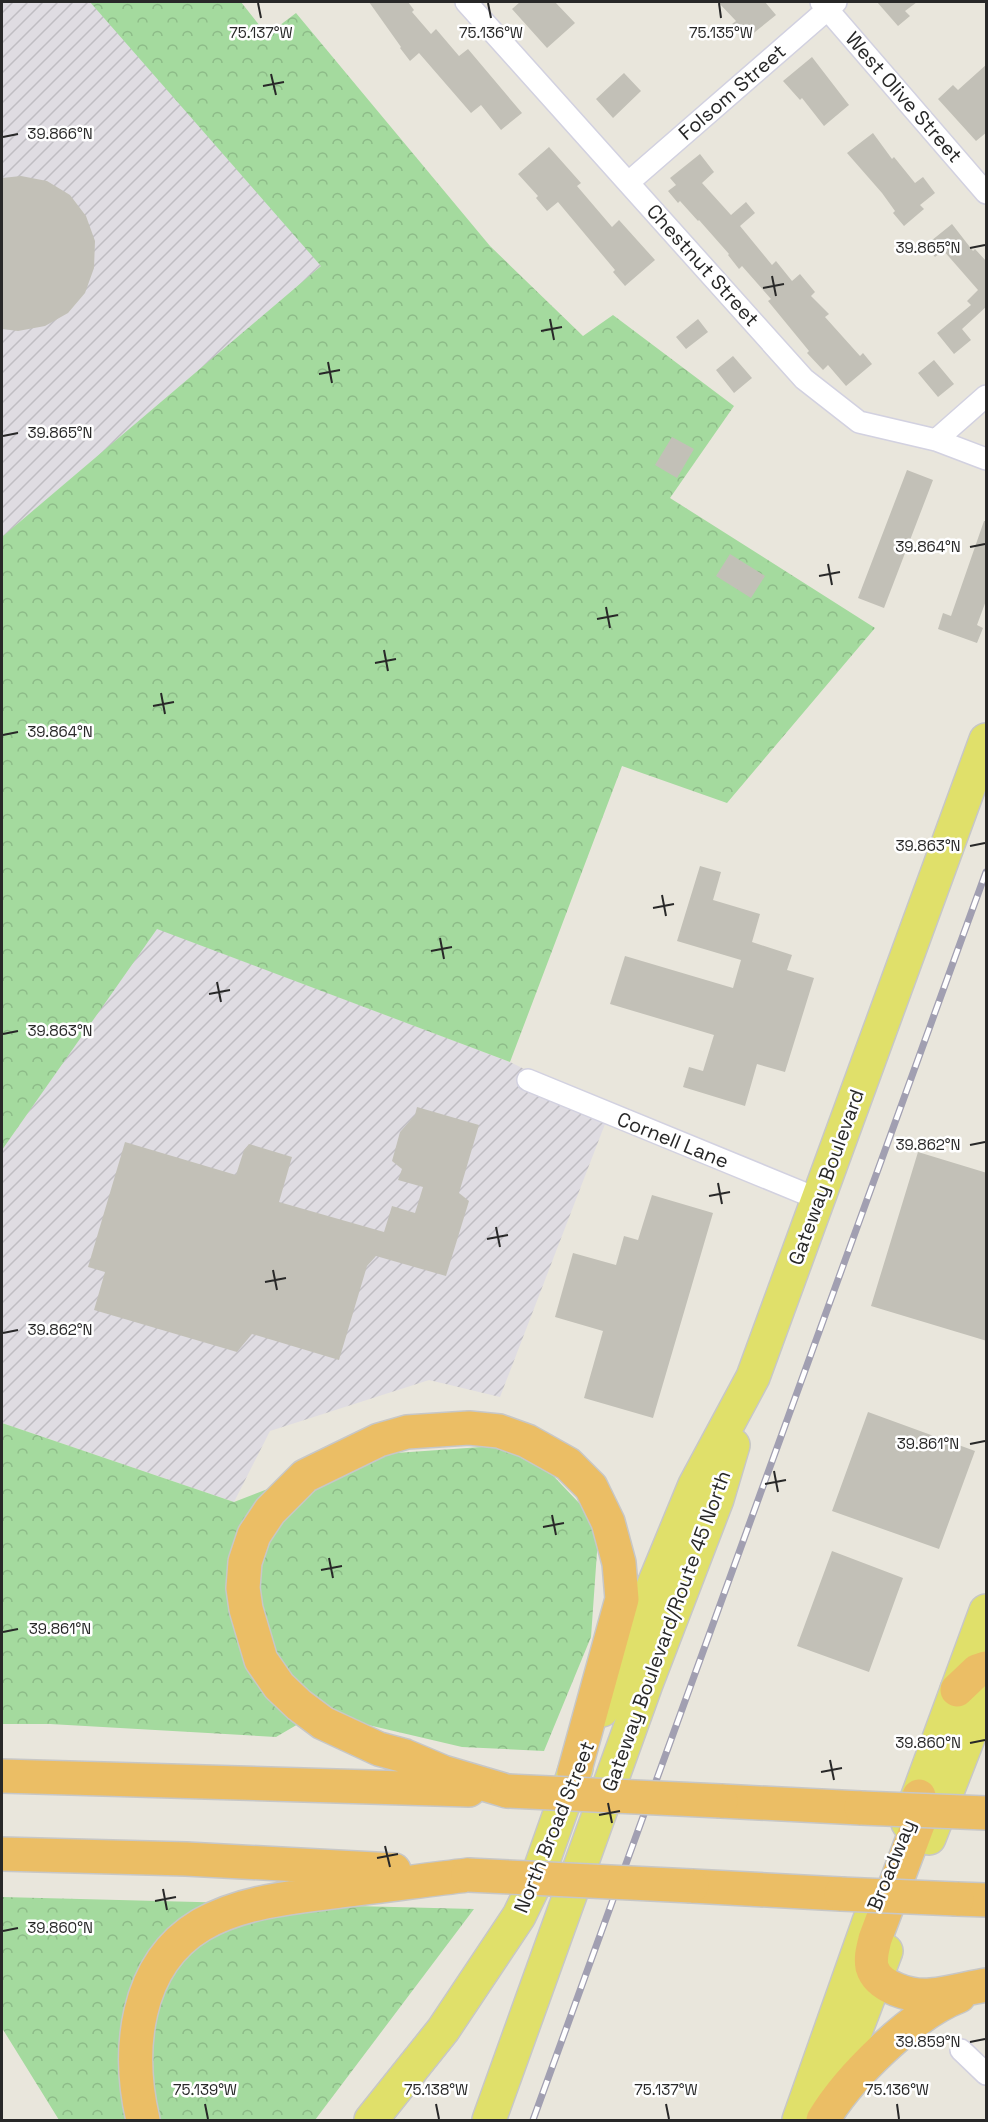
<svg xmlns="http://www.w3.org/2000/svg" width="988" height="2122" viewBox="0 0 988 2122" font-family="'Space Grotesk',sans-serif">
	<defs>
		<pattern id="industrial-furrows" width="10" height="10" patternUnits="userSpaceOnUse" patternTransform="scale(1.5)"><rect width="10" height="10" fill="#dfdce2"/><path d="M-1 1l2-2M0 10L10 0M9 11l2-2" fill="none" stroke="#bfbdc2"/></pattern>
		<pattern id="forest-crowns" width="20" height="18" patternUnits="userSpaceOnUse" patternTransform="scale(1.5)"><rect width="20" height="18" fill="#a4da9e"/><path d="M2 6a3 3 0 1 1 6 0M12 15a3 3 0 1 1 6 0" fill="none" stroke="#8dbb88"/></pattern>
	</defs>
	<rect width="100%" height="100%" fill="#e9e6dc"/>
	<path fill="url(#industrial-furrows)" d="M 2,2 L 207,2 L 410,233 L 2,586 Z
		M 156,928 L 510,1062 L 610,1111 L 500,1397 L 429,1380 L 270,1431 L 234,1502 L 2,1423 L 2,1150 Z"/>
	<path fill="url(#forest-crowns)" d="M 90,2 L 241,2 L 267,35 L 296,13 L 490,246 L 583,336 L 613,315 L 734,406 L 670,498 L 875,628 L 727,803 L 622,766 L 510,1062 L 157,929 L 2,1150 L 2,537 L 321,266 Z
		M 2,1423 L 234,1502 L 353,1456 L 523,1444 L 599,1524 L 591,1637 L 544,1751 L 462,1747 L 317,1713 L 276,1737 L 50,1724 L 2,1724 Z
		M 2,1897 L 474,1909 L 315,2120 L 59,2120 L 2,2028 Z"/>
	<path fill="#c2c0b7" d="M 369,2 L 408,2 L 414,10 L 412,12 L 431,34 L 436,29 L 459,56 L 468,49 L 522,113 L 501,130 L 481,105 L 471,113 L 419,53 L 410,61 L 400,48 L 401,47 Z
		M 520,2 L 555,2 L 575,23 L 547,48 L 512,9 Z
		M 718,2 L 765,2 L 776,15 L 745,40 L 732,24 L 736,21 Z
		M 877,2 L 917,2 L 905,11 L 910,16 L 898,26 Z
		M 812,57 L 849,105 L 824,126 L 802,98 L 800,100 L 783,81 Z
		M 987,64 L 987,132 L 976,141 L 938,99 L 953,85 L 958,90 Z
		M 624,73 L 641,91 L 613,118 L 596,99 Z
		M 873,133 L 892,159 L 894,157 L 915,183 L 923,177 L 935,193 L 920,205 L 924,209 L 904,226 L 893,213 L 895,211 L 882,193 L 847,153 Z
		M 549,147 L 581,183 L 577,186 L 612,227 L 619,220 L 655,260 L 625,286 L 613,272 L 615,270 L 558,202 L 547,211 L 536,198 L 538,196 L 518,174 Z
		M 700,154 L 714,172 L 702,183 L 731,215 L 746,202 L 755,213 L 740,226 L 772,265 L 776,261 L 792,281 L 800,274 L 815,292 L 811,296 L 829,314 L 825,317 L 860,356 L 863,353 L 872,364 L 846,386 L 828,365 L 823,370 L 807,353 L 809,351 L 768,301 L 771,299 L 742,266 L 739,269 L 728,255 L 729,254 L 699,220 L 698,221 L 680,201 L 678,203 L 668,191 L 676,185 L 670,178 Z
		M 21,176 L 47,181 L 70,195 L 86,216 L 95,241 L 94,268 L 85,293 L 68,313 L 45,326 L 18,331 L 2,329 L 2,178 Z
		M 952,224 L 973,251 L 975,249 L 987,262 L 987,306 L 962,329 L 971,340 L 954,354 L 937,333 L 971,305 L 967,301 L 978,290 L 943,250 L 935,257 L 926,245 Z
		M 698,319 L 708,332 L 686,349 L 676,337 Z
		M 733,356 L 752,378 L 734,393 L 716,370 Z
		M 934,360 L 954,384 L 938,397 L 918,373 Z
		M 672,437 L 694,449 L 677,478 L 655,465 Z
		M 907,470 L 933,480 L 884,608 L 858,598 Z
		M 984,521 L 987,521 L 987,598 L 977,625 L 983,628 L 977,643 L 938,629 L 943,613 L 951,616 Z
		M 730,554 L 765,576 L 751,598 L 716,576 Z
		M 700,866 L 721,872 L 713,900 L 760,914 L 752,942 L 792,955 L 787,970 L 814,978 L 785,1072 L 757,1064 L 745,1106 L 683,1087 L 689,1067 L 703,1071 L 714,1035 L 610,1004 L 625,956 L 733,988 L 741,960 L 677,941 Z
		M 417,1107 L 479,1125 L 459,1193 L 469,1201 L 446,1276 L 376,1256 L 367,1266 L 339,1360 L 252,1334 L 237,1352 L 94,1310 L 105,1272 L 88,1267 L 125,1142 L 236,1175 L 244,1150 L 249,1144 L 292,1157 L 279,1202 L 384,1232 L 392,1206 L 415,1213 L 423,1187 L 398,1180 L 402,1169 L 392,1161 L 400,1132 L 415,1115 Z
		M 918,1152 L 987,1173 L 987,1341 L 871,1306 Z
		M 652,1195 L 713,1213 L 653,1418 L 584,1398 L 603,1331 L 555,1317 L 573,1253 L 616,1265 L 624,1236 L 638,1240 Z
		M 868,1412 L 975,1451 L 939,1549 L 832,1511 Z
		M 832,1551 L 903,1578 L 869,1672 L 797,1646 Z"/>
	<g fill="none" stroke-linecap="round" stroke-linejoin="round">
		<defs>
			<path id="street" d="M 466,2 L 804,379 L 859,422 L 936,440 L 986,459
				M 821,2 L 986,193
				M 629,182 L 836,2
				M 936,440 L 986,396
				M 528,1080 L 818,1199
				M 961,2050 L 986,2074"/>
			<path id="primary" d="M 602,1710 L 695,1485 L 753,1377 L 986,740
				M 908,1823 L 986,1611
				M 929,1838 L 986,1692
				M 832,2093 L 886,1951
				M 371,2120 L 443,2030 L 519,1916 L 536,1881 L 576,1768
				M 489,2120 L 646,1684 L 717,1499 L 733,1445
				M 799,2120 L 870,1919"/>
			<path id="highway" d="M 957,1690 L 977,1671 L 986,1668
				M 2,1776 L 469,1790
				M 507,1791 L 443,1772 L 405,1756 L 379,1749 L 323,1723 L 299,1705 L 279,1686 L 261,1660 L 246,1609 L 243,1588 L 245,1562 L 254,1535 L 270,1511 L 305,1476 L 379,1440 L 407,1432 L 469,1428 L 499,1431 L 527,1441 L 568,1464 L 591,1487 L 608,1522 L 619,1563 L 622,1599 L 574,1773
				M 919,1796 L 920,1819 L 875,1939 C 873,1948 870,1957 872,1967 C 878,1988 912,1997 931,1995 C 950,1993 968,1988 986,1985
				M 721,1801 L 861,1808
				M 2,1854 L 186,1859 L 394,1870
				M 692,1886 L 841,1894
				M 957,1899 L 986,1900
				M 143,2120 C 127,2052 134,1965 201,1925 C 242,1901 295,1897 341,1891 C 384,1886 426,1880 468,1875
				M 823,2120 C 848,2078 912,2014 959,1996"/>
		</defs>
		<use href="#street" stroke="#d2d1e0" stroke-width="24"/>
		<use href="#primary" stroke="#c7c7c7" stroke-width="36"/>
		<use href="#highway" stroke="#c7c7c7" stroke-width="36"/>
		<use href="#street" stroke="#fff" stroke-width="21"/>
		<use href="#primary" stroke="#e0e06a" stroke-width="33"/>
		<use href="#highway" stroke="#ebbe65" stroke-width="33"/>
		<defs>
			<path id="rail" d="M 533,2120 L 986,872"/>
		</defs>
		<use href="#rail" stroke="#a19fb1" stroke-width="7"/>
		<use href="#rail" stroke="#fff" stroke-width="4.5" stroke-dasharray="14" stroke-linecap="butt"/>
		<defs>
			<path id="highway-bridge" d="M 507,1791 L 721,1801
				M 861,1808 L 986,1813
				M 468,1875 L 692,1886
				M 841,1894 L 957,1899"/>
		</defs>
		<use href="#highway-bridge" stroke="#c7c7c7" stroke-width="36" stroke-linecap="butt"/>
		<use href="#highway-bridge" stroke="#ebbe65" stroke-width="33"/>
	</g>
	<path fill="none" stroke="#282828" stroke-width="2" d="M 258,3 L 261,18M 488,3 L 491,18M 719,3 L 721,18M 271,74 L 276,95M 263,86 L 284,82M 3,137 L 18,134M 970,248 L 985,245M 772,276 L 776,296M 763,288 L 784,284M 550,319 L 554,340M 541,331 L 562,327M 328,362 L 332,383M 319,374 L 340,370M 3,436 L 18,433M 970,547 L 985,544M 828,564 L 832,585M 819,576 L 840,572M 606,607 L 610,628M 597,619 L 618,615M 384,650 L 388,671M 375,663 L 396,659M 161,693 L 165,714M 153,706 L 174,702M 3,735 L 18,732M 970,846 L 985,843M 662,895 L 666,916M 653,908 L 674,904M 440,938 L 444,959M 431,951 L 452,947M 217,982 L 221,1002M 209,994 L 230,990M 3,1034 L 18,1031M 970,1145 L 985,1142M 718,1183 L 722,1204M 709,1196 L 730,1192M 496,1227 L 500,1247M 487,1239 L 508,1235M 273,1270 L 277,1290M 265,1282 L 286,1278M 3,1333 L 18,1330M 970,1444 L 985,1441M 774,1471 L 778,1492M 765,1484 L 786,1480M 552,1515 L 556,1535M 543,1527 L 564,1523M 329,1558 L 333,1578M 321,1570 L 342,1566M 3,1632 L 18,1629M 970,1743 L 985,1740M 830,1760 L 834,1780M 821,1772 L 842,1768M 608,1803 L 612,1823M 599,1815 L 620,1811M 385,1846 L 390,1867M 377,1858 L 398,1854M 163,1889 L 167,1910M 155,1901 L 176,1897M 3,1931 L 18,1928M 970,2042 L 985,2039M 205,2104 L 208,2119M 436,2104 L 439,2119M 666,2104 L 669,2119M 897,2104 L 899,2119"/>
	<g text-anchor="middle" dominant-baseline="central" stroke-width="5" stroke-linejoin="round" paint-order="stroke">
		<g font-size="20" fill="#282828" stroke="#fff">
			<text transform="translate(732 92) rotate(-41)">Folsom Street</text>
			<text transform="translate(904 97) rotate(49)">West Olive Street</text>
			<text transform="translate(703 265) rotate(48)">Chestnut Street</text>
			<text transform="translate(673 1140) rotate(22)">Cornell Lane</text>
			<text transform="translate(826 1177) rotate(-70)">Gateway Boulevard</text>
			<text transform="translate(666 1631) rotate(-70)">Gateway Boulevard/Route 45 North</text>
			<text transform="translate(554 1827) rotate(-68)">North Broad Street</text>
			<text transform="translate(891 1865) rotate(-68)">Broadway</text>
		</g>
	</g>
	<g font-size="15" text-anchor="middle" fill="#282828" stroke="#fff" stroke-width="5" stroke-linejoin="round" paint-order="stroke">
		<text x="261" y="38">75.137°W</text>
		<text x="491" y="38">75.136°W</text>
		<text x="721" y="38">75.135°W</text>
		<text x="60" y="139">39.866°N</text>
		<text x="928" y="253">39.865°N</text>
		<text x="60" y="438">39.865°N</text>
		<text x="928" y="552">39.864°N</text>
		<text x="60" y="737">39.864°N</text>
		<text x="928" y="851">39.863°N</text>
		<text x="60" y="1036">39.863°N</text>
		<text x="928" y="1150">39.862°N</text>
		<text x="60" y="1335">39.862°N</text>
		<text x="928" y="1449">39.861°N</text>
		<text x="60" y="1634">39.861°N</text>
		<text x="928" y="1748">39.860°N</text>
		<text x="60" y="1933">39.860°N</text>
		<text x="928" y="2047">39.859°N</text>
		<text x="205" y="2095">75.139°W</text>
		<text x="436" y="2095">75.138°W</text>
		<text x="666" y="2095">75.137°W</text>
		<text x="897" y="2095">75.136°W</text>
	</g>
	<rect width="988" height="2122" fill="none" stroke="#282828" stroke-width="6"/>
</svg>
